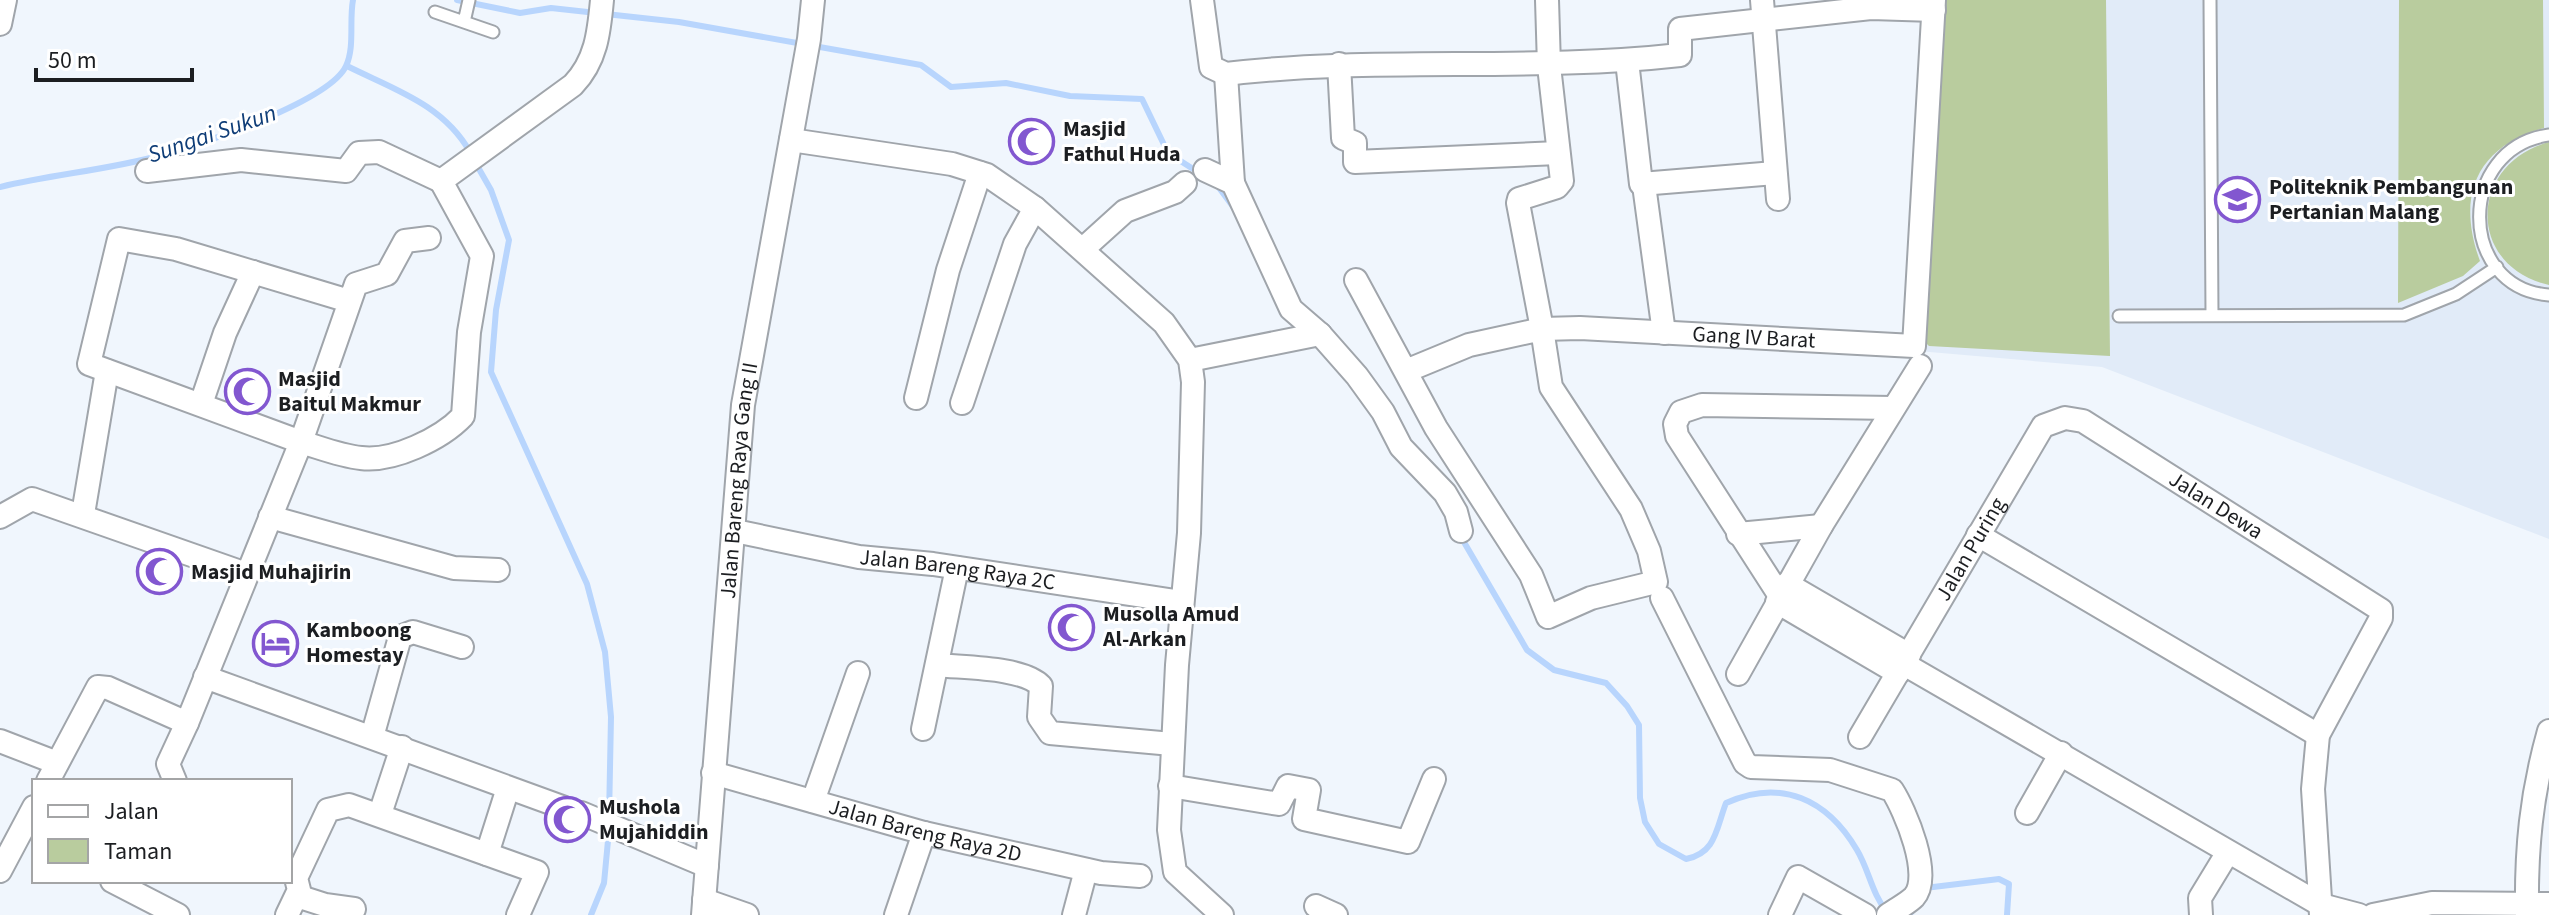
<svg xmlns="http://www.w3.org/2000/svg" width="2549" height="915" viewBox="0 0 2549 915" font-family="'Source Sans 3',sans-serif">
	<rect width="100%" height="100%" fill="#f0f6fd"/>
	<path fill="#e1ebf8" d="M 1937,0 L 2549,0 L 2549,539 L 2102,367 L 1918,351 Z"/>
	<path fill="#b9cc9e" d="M 1937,0 L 2106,0 L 2110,356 L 1929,346 L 1919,336 Z
		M 2399,0 L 2543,0 L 2544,128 C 2476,147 2456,196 2480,261 L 2463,276 L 2398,303 Z
		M 2549,142 L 2549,285 C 2466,266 2468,164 2549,142 Z"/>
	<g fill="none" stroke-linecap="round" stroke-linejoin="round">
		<path stroke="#b8d5fd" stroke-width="6" d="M 457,0 L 520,13 L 551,8 L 679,22 L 921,65 L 951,87 L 1006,83 L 1070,96 L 1142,99 L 1168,153 L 1201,174
			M 347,66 C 393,89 443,104 470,152
			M 475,162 L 491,190 L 509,240 L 496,310 L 491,372 L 587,584 L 605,652 L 611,717 L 609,818
			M 1217,185 L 1234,208
			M 0,187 C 53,174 109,170 162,155 C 200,145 330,101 346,66 C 355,47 349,21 353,0
			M 1461,537 L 1527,650 L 1554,670 L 1606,683 L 1627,706 L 1639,725 L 1640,798 L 1645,822 L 1659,844 L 1686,859 C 1716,853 1716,829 1726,803 C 1781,778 1827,799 1857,850 C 1869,870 1872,894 1887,912
			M 1925,888 L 1999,879 L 2009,884 L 2007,915
			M 591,915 L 604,883 L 609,830
			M 1909,915 L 1917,905"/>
		<defs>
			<path id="service" d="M 2210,0 L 2212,315
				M 435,12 L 493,32
				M 464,22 L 469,0
				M 2549,135 C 2456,148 2457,288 2549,295
				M 2119,316 L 2404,315 L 2456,294 L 2497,267"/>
			<g id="minor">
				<path d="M 1202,0 L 1211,67 L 1226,74 C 1376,56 1528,72 1680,55 L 1680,29 L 1871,8 L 1934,10"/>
				<path id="s1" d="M 1547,0 L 1549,66 L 1562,181 L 1557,187 L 1519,199 L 1518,203 L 1542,329 L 1580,328 L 1914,346 L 1934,0"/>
				<path d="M 1762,0 L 1778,199"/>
				<path d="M 0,24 L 5,0"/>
				<path d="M 1627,61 L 1641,184 L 1775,173"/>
				<path d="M 1339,64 L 1343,138 L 1355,143 L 1355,162 L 1558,153"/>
				<path d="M 1226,74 L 1233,183"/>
				<path d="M 791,140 L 952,164 L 987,175 L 1035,208 L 1164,323 L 1190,360 L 1193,382 L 1189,533 L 1177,665 L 1169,830 L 1175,872 L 1222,915"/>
				<path d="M 1205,170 L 1233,183 L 1291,309 L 1320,334 L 1357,376 L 1383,412 L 1401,447 L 1445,493 L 1456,512 L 1461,531"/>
				<path d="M 147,171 L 241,160 L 346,171 L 359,153 L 379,152 L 441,181"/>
				<path d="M 1644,185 L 1664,333"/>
				<path d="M 1083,249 L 1125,211 L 1175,192 L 1185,183"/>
				<path d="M 1356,280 L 1436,428 L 1531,575 L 1548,617 L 1591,598 L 1656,582 L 1649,551 L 1631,509 L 1551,387 L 1542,329 L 1469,345 L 1406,371"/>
				<path d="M 349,301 L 176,249 L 119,239 L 89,364 L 301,442 L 356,284 L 387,274 L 405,241 L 429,238"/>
				<path d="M 1190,360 L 1320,334"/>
				<path d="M 916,398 L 948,270 L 980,173"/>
				<path d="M 962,403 L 1015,244 L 1035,208"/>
				<path d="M 201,404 L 225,333 L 253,272"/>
				<path d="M 83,514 L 107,371"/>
				<path d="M 0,517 L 32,499 L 246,574"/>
				<path d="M 270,517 L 454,568 L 498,570"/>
				<path id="s2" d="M 735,531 L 859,557 L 933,564 L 1182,602"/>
				<path d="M 1738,534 L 1821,526"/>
				<path d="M 1978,535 L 2318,735"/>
				<path d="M 1787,584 L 1909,655"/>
				<path d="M 1780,596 L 1677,436 L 1675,424 L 1681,412 L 1702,405 L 1893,408"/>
				<path d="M 1662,598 L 1745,763 L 1751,767 L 1830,770 L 1892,790 C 1905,810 1933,876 1914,897 C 1907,904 1896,909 1888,915"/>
				<path d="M 1777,602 L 1898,673"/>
				<path d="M 1904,664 L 2321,905 L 2359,915"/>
				<path d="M 937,665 C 964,668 1023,667 1041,686 L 1039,717 L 1050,733 L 1172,744"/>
				<path d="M 1738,674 L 1821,526 L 1920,366"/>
				<path d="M 205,677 L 562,807"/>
				<path d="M 923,729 L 957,568"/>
				<path d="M 372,737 L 400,637 L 413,632 L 462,647"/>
				<path id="s3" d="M 1860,737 L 2043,426 L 2065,418 L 2083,421 L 2381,610 L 2381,618 L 2318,735 L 2313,789 L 2321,915"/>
				<path d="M 0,741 L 57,763"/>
				<path id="s4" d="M 713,773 L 924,833 L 1101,873 L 1140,876"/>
				<path d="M 48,781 L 98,687 L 108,688 L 187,723 L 301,442 C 321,448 341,456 361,458 C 393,462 441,439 463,416 L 469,332 L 482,256 L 441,181 L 573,85 C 596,61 599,33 602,0"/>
				<path d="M 175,781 L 168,764 L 187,723"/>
				<path d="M 1170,786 L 1279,804 L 1288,786 L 1309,790 L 1304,819 L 1408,842 L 1434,779"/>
				<path d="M 813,801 L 858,673"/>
				<path d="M 581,813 L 707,866"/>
				<path d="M 2027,813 L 2061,753"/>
				<path d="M 380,814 L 402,747"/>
				<path d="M 487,854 L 508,788"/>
				<path d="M 0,871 L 34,807"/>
				<path d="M 112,881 L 178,915"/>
				<path d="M 297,896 L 325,905 L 354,909"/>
				<path d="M 704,900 L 747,915"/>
				<path d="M 1316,906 L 1336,915"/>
				<path d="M 287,915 L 299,890 L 296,878 L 328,810 L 349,805 L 537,872 L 518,915"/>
				<path id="s5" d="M 703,915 L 743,405 L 809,39 L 813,0"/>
				<path d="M 896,915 L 924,833"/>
				<path d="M 1074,915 L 1086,870"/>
				<path d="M 1780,915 L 1798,877 L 1865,915"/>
				<path d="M 2201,915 L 2200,898 L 2228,852"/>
				<path d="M 2373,915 L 2432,903 L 2549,904"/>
				<path d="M 2527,915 C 2526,849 2531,795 2549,731"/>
			</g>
		</defs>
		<use href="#service" stroke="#a0a5ab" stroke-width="15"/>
		<use href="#minor" stroke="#a0a5ab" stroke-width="26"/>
		<use href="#service" stroke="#fff" stroke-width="11"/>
		<use href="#minor" stroke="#fff" stroke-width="22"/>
	</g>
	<defs>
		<symbol id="mosque-ring" viewBox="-11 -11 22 22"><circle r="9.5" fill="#fff" stroke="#8257d0" stroke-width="1.5"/><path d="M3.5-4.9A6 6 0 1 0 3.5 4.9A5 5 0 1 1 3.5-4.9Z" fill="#8257d0"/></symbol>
		<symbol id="university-ring" viewBox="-11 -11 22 22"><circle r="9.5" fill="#fff" stroke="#8257d0" stroke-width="1.5"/><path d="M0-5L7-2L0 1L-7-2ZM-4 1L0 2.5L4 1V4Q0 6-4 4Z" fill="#8257d0"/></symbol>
		<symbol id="hotel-ring" viewBox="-11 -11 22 22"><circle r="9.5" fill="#fff" stroke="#8257d0" stroke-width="1.5"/><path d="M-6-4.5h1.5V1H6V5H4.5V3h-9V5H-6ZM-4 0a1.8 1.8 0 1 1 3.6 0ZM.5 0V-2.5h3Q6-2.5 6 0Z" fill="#8257d0"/></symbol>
	</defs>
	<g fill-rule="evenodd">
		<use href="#mosque-ring" x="1006" y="116" width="51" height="51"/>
		<use href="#university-ring" x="2212" y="174" width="51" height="51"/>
		<use href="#mosque-ring" x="222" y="366" width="51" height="51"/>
		<use href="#mosque-ring" x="134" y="546" width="51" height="51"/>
		<use href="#mosque-ring" x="1046" y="602" width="51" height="51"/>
		<use href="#hotel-ring" x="250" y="618" width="51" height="51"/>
		<use href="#mosque-ring" x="542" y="794" width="51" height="51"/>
	</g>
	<g text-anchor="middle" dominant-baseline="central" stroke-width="6" stroke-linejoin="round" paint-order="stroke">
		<g font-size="22" font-weight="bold" fill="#1c1e21" stroke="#fff" text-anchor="start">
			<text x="1063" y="129">Masjid<tspan x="1063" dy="25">Fathul Huda</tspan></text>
			<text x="2269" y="187">Politeknik Pembangunan<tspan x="2269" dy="25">Pertanian Malang</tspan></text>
			<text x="278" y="379">Masjid<tspan x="278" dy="25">Baitul Makmur</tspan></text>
			<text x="191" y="572">Masjid Muhajirin</text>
			<text x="1103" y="614">Musolla Amud<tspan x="1103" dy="25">Al-Arkan</tspan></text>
			<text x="306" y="630">Kamboong<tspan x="306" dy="25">Homestay</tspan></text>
			<text x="599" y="807">Mushola<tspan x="599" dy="25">Mujahiddin</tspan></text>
		</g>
		<g font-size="22" fill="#1c1e21" stroke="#fff">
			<text stroke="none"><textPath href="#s1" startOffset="574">Gang IV Barat</textPath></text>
			<text stroke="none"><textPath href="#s5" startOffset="436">Jalan Bareng Raya Gang II</textPath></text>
			<text stroke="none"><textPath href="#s3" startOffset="560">Jalan Dewa</textPath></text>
			<text stroke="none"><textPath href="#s3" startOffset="218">Jalan Puring</textPath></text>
			<text stroke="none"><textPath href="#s2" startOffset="226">Jalan Bareng Raya 2C</textPath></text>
			<text stroke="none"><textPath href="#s4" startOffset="220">Jalan Bareng Raya 2D</textPath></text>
		</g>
		<g font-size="24" font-style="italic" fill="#0f3d77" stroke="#fff">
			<text transform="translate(212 134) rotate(-19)">Sungai Sukun</text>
		</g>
	</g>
	<rect x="32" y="779" width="260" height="104" fill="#ffffff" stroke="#a4a5a6" stroke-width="2"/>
	<rect x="48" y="805" width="40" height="12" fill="#ffffff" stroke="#a4a5a6" stroke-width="2"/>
	<text x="104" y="819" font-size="24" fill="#1c1e21">Jalan</text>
	<rect x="48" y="839" width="40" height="24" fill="#b9cc9e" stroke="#a4a5a6" stroke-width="2"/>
	<text x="104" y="859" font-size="24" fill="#1c1e21">Taman</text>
	<path d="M36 68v12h156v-12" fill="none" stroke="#1c1e21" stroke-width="4"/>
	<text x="48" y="68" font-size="24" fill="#1c1e21" stroke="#ffffff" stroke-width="6" paint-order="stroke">50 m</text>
</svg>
